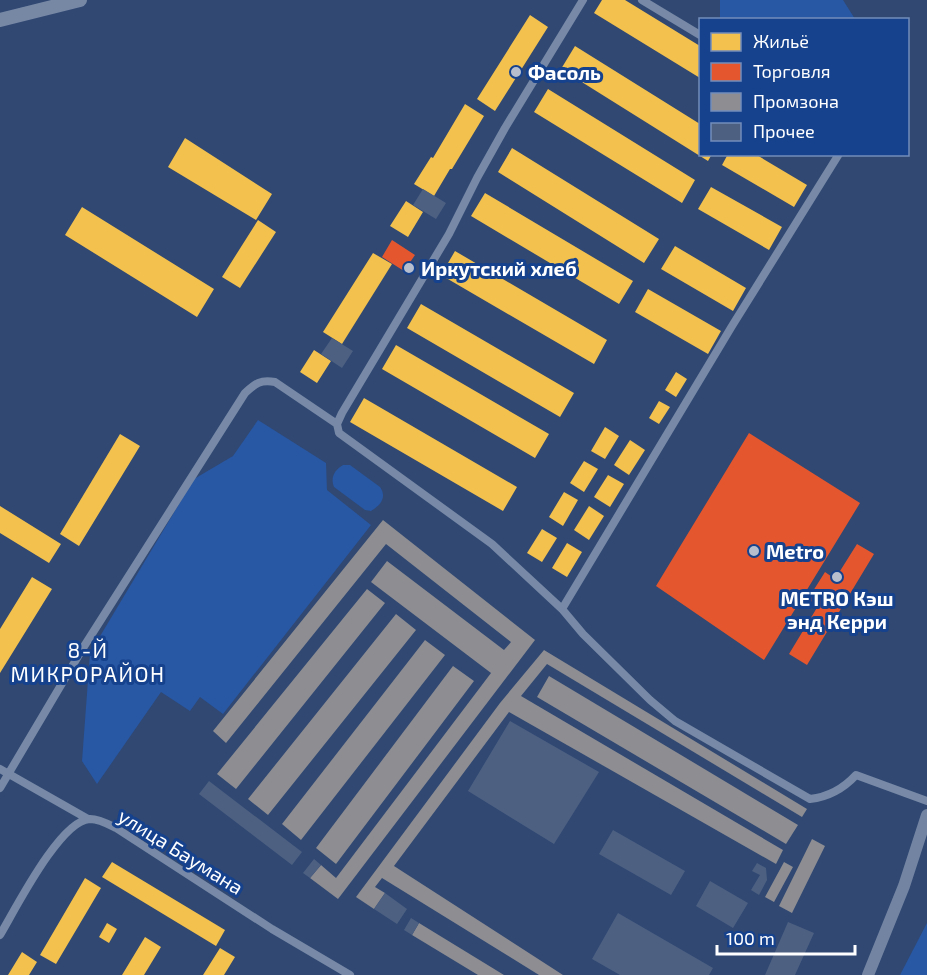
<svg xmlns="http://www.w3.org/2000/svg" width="927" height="975" viewBox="0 0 927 975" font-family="'Exo 2',sans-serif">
	<rect width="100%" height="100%" fill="#304872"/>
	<path fill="#2857a3" d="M 720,0 L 843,0 L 855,19 L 720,19 Z
		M 258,420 L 326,463 L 327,490 L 371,525 L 223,714 L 200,697 L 190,711 L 161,692 L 97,784 L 82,761 L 90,653 L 194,479 L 233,456 Z
		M 343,465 L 350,465 L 380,487 C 387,497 381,505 371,511 L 365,510 L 334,487 C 330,477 335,470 343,465 Z
		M 927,923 L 927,975 L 900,975 Z"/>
	<path fill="#f2c14e" d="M 602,0 L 625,0 L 700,46 L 700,78 L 594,13 Z
		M 530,15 L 548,27 L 495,111 L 477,99 Z
		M 575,46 L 700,124 L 700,154 L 712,154 L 708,161 L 561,69 Z
		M 548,89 L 695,180 L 682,203 L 534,112 Z
		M 465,104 L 484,116 L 452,169 L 450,169 L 434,196 L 414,184 L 431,157 L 433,158 Z
		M 185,138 L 272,194 L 256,220 L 168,167 Z
		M 512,148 L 659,239 L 644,263 L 498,172 Z
		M 728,154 L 755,154 L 807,185 L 794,207 L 722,165 Z
		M 711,187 L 782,227 L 769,250 L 698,209 Z
		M 485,193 L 633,281 L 619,304 L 471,216 Z
		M 406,201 L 423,212 L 408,237 L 390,226 Z
		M 82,207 L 214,289 L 197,317 L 65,235 Z
		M 258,220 L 276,232 L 240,288 L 222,277 Z
		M 675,246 L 746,288 L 733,311 L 661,269 Z
		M 455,251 L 607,340 L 594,364 L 441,275 Z
		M 373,253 L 392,264 L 342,344 L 323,332 Z
		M 648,289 L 721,331 L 708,354 L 635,312 Z
		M 421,304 L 574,393 L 560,417 L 407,328 Z
		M 396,345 L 549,434 L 535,458 L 382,369 Z
		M 314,350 L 331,361 L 317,383 L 300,372 Z
		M 676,372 L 687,379 L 676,397 L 665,390 Z
		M 364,398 L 517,487 L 503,511 L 350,422 Z
		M 659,401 L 670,407 L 659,424 L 649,418 Z
		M 605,427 L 619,436 L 605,459 L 591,451 Z
		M 120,434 L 140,446 L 79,546 L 60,534 Z
		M 630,440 L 645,450 L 629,475 L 614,465 Z
		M 584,461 L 598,469 L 584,492 L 570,483 Z
		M 608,475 L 624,484 L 610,507 L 594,497 Z
		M 564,492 L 578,500 L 563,526 L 549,517 Z
		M 0,506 L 61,544 L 49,563 L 0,533 Z
		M 589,506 L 604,516 L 589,540 L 574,530 Z
		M 542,529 L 557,538 L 542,562 L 527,553 Z
		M 567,543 L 582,552 L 567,577 L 552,568 Z
		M 32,577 L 52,589 L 0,673 L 0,629 Z
		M 112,862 L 225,930 L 216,946 L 102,877 Z
		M 85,878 L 101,888 L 56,964 L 40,955 Z
		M 107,923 L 117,929 L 109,943 L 99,937 Z
		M 145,937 L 161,947 L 144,975 L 122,975 Z
		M 220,948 L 235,957 L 224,975 L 203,975 Z
		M 22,952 L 37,962 L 29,975 L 8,975 Z"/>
	<path fill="#e4572e" d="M 392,240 L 415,255 L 404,271 L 382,257 Z
		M 749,433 L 860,503 L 764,660 L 656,586 Z
		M 857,544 L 874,554 L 807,665 L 789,654 L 818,606 L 808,599 L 825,572 L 835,579 Z"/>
	<path fill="#8d8d92" d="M 383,520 L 535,640 L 338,899 L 310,878 L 321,865 L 336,878 L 491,673 L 371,582 L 387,561 L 504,650 L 511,642 L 386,544 L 226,743 L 213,731 Z
		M 367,589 L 385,603 L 236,789 L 217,774 Z
		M 396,614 L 416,630 L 268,815 L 248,799 Z
		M 425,640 L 445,655 L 301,840 L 282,824 Z
		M 544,650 L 807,809 L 802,817 L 547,664 L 521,696 L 783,850 L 776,864 L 509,712 L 394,866 L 563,975 L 539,975 L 382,878 L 375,887 L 385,893 L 374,909 L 356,897 L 500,703 Z
		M 453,666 L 474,681 L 336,864 L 316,848 Z
		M 549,676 L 798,825 L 786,844 L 537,697 Z
		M 812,839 L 825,846 L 792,913 L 779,906 Z
		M 784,862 L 793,867 L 774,902 L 765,897 Z
		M 419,923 L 504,975 L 478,975 L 412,935 Z"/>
	<path fill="#4d6082" d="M 423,189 L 446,203 L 436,219 L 413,205 Z
		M 332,338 L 353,351 L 342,368 L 321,354 Z
		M 510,721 L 599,772 L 554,844 L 468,791 Z
		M 209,781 L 302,852 L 292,865 L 199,794 Z
		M 613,830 L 685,871 L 671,895 L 599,854 Z
		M 314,859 L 321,865 L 310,878 L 303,873 Z
		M 757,863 L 766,868 L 767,880 L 759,895 L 751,890 L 760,875 L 752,871 Z
		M 710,881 L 748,903 L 733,928 L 696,906 Z
		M 385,893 L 407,909 L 397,924 L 374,909 Z
		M 618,913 L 713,968 L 709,975 L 620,975 L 592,959 Z
		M 411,918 L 419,923 L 412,935 L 404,930 Z
		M 788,922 L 814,933 L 795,975 L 765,975 Z"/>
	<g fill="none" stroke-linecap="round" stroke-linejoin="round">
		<path stroke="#7789a6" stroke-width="8" d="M 583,0 L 505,128 L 477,178 L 449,234 L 342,413 L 337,424 L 339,433 L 492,544 L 562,609 L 583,634 L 650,700 L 675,721 L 810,799 C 828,797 844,788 856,775 L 927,801
			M 642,0 L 700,35
			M 562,609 L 732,326 L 839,154
			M 0,769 L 88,819
			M 0,788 L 83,648 L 245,393 C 255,384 260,379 275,382 L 337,424
			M 0,935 C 15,910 60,820 90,819 C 99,819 108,824 116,828 L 272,929 L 350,975"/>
		<path stroke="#7384a2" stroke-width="12" d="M 868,975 L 904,886 L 927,815"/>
		<path stroke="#7788a5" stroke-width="14" d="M 0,20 L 80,0"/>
	</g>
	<g fill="#b7bfce" stroke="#15418d" stroke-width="2">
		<circle cx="516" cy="72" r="6"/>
		<circle cx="409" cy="268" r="6"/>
		<circle cx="754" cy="551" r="6"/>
		<circle cx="837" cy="577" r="6"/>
	</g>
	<g text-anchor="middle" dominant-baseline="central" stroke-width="6" stroke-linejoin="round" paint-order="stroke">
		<g font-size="20" font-weight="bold" fill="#fff" stroke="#15418d" text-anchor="start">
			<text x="528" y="72">Фасоль</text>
			<text x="421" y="268">Иркутский хлеб</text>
			<text x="766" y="551">Metro</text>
			<text x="837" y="598" text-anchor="middle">METRO Кэш<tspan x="837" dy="23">энд Керри</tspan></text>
		</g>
		<g font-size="20" fill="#fff" stroke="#15418d">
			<text transform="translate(181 851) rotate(32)">улица Баумана</text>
		</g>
		<g font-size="21" letter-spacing="1.5" fill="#fff" stroke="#15418d">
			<text x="88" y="649">8-Й<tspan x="88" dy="24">МИКРОРАЙОН</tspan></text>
		</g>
	</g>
	<rect x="699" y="18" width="210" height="138" fill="#15418d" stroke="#738dbb" stroke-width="1.5"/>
	<rect x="711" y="33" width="30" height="18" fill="#f2c14e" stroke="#738dbb" stroke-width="1.5"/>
	<text x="753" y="48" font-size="18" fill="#ffffff">Жильё</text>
	<rect x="711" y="63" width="30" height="18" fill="#e4572e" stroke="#738dbb" stroke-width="1.5"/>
	<text x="753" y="78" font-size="18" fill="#ffffff">Торговля</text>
	<rect x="711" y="93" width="30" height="18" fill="#8d8d92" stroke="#738dbb" stroke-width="1.5"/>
	<text x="753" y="108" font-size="18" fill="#ffffff">Промзона</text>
	<rect x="711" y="123" width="30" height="18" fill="#4d6082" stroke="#738dbb" stroke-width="1.5"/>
	<text x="753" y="138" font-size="18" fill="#ffffff">Прочее</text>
	<path d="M717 945v9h138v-9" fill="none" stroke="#ffffff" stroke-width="3"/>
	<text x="726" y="945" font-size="18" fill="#ffffff" stroke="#15418d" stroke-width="4.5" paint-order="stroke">100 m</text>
</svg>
